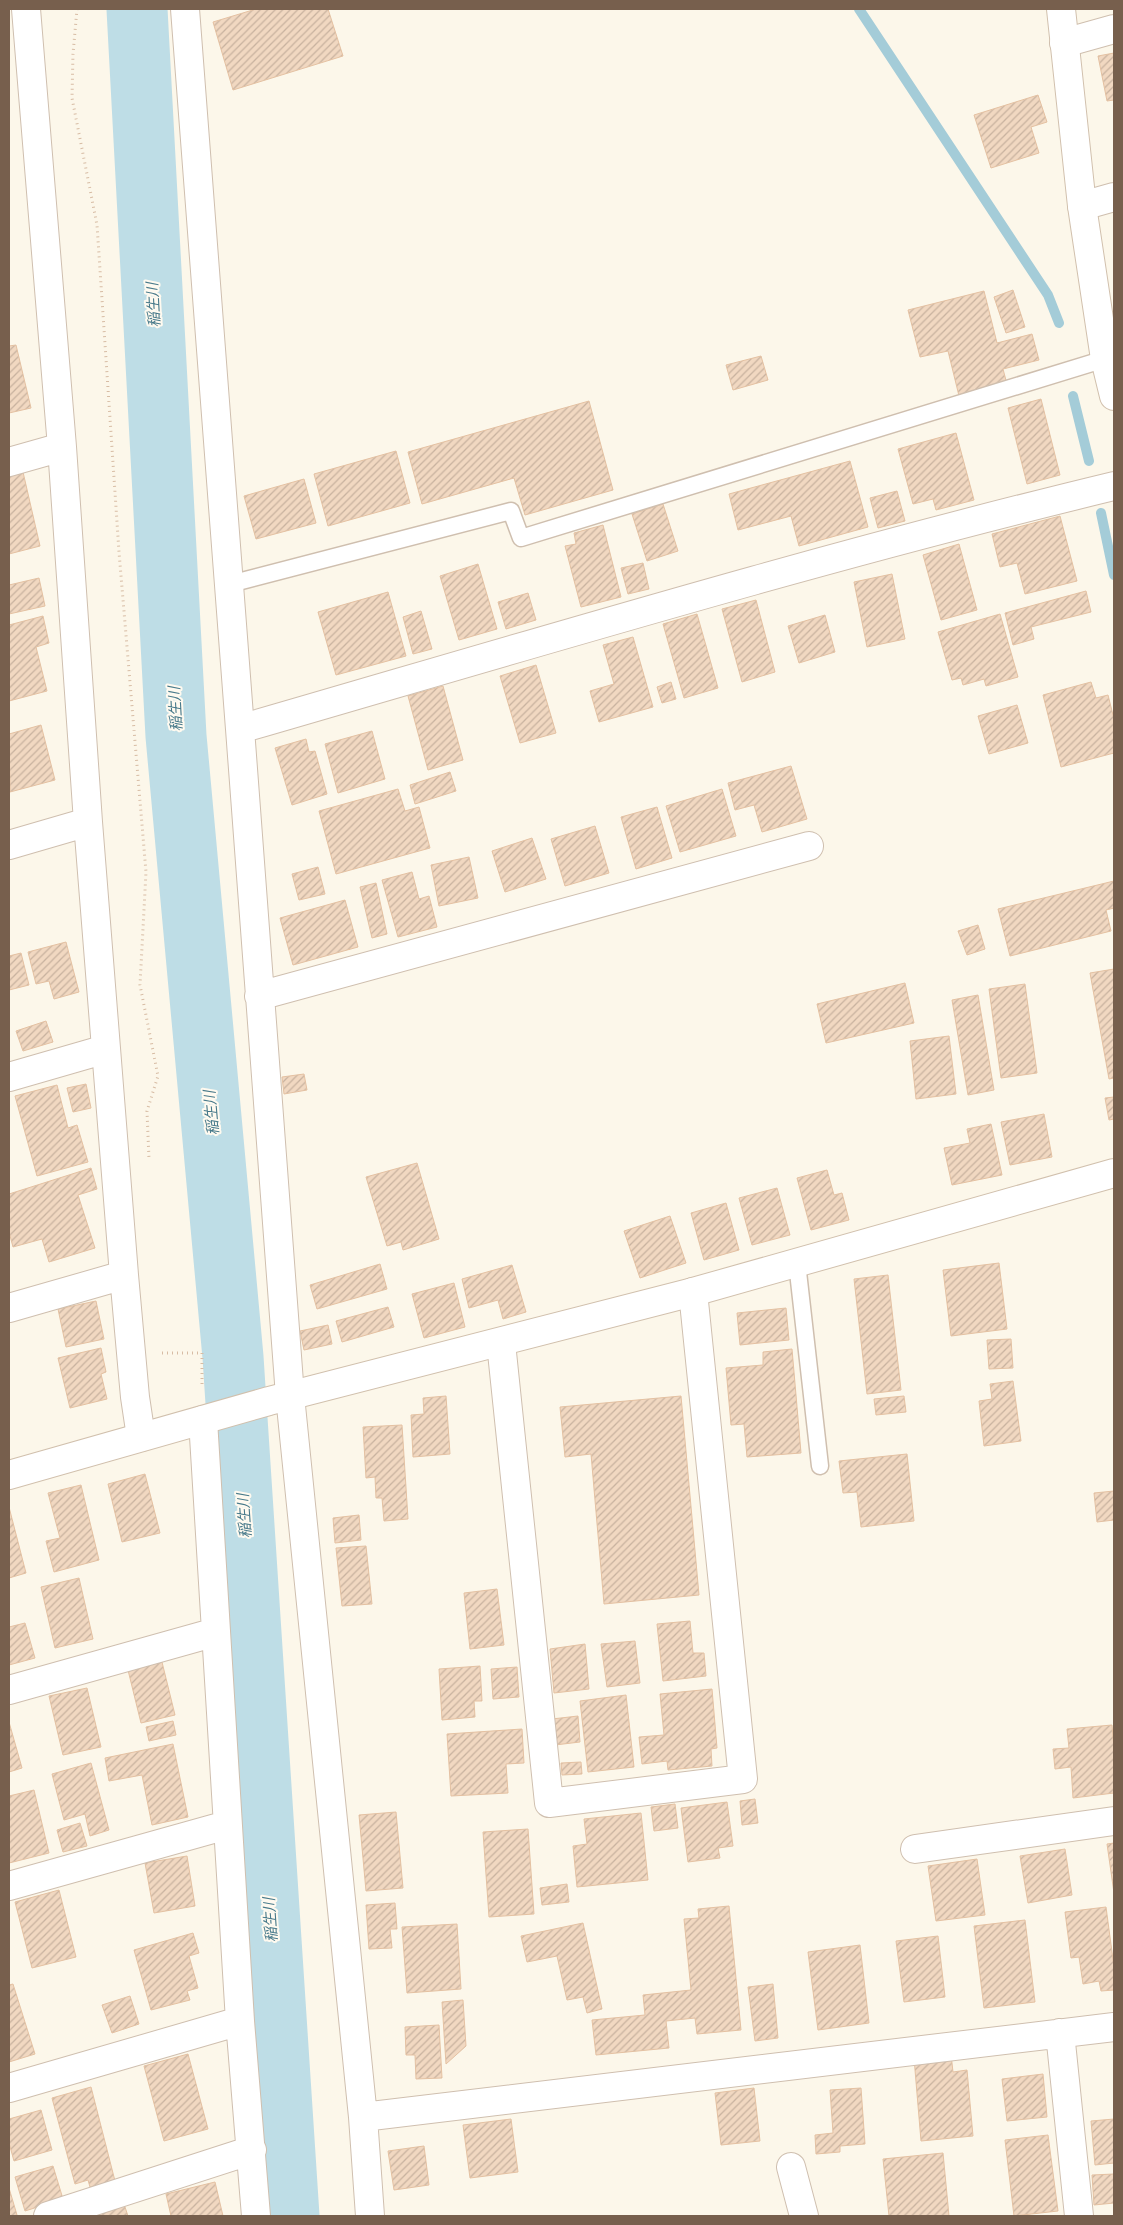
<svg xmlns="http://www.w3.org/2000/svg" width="1123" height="2225" viewBox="0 0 1123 2225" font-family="'PT Sans Narrow','Noto Sans JP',sans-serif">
	<defs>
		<pattern id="building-hatch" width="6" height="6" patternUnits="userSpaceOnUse" patternTransform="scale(1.25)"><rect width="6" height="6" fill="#f1d8c1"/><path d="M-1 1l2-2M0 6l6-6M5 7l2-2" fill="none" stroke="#c8b29f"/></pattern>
	</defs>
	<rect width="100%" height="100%" fill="#fcf7ea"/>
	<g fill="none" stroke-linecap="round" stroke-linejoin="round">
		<path stroke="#a4ccd8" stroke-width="10" d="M 859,9 L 1048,295 L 1059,323
			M 1073,396 L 1089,461
			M 1101,513 L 1114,575"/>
		<path stroke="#bedde6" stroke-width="61" d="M 137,9 L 176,736 L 233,1357 L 289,2216"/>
	</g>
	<path fill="url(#building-hatch)" stroke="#e4c1a2" d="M 256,9 L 328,9 L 343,56 L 233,90 L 213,22 Z
		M 1114,53 L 1114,100 L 1107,101 L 1098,56 Z
		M 1038,95 L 1047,122 L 1031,127 L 1039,153 L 991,168 L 974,115 Z
		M 1013,290 L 1025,327 L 1006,333 L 994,297 Z
		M 984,291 L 997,343 L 1032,334 L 1039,360 L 1003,369 L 1008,388 L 960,400 L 948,351 L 920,357 L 908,310 Z
		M 16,345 L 31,408 L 9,413 L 9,346 Z
		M 761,356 L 768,380 L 733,390 L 726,365 Z
		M 1041,399 L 1060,475 L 1027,484 L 1008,408 Z
		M 589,401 L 613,490 L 525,515 L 514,478 L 422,504 L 408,452 Z
		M 956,433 L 974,500 L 936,510 L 933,499 L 913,504 L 898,449 Z
		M 396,451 L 410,503 L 328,526 L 314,474 Z
		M 850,461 L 868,527 L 799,546 L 791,516 L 738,530 L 729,494 Z
		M 23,472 L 40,546 L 9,554 L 9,475 Z
		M 304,479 L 316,523 L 256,539 L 244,496 Z
		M 897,491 L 905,521 L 878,528 L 870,498 Z
		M 663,504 L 678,551 L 647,561 L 632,514 Z
		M 1060,516 L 1077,581 L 1025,594 L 1017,563 L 1000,567 L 992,534 Z
		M 603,525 L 621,597 L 581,607 L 565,546 L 576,544 L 574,533 Z
		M 959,544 L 977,610 L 941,620 L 923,555 Z
		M 643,563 L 649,589 L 628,594 L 621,568 Z
		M 478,564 L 497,629 L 459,640 L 440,576 Z
		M 892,574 L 905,639 L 867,647 L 854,582 Z
		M 39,578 L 45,606 L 9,614 L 9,585 Z
		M 1086,591 L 1091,612 L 1031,627 L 1034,639 L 1013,645 L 1005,613 Z
		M 388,592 L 406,656 L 336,675 L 318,612 Z
		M 528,593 L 536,620 L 506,629 L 498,602 Z
		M 756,600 L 775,672 L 742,682 L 722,609 Z
		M 421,611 L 432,649 L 413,654 L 403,617 Z
		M 697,614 L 718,688 L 684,698 L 663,624 Z
		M 1000,614 L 1018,677 L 986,686 L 984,679 L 963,685 L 961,678 L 952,680 L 938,632 Z
		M 825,615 L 835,652 L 799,663 L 788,626 Z
		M 43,616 L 49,643 L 36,647 L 47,691 L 9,701 L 9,625 Z
		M 633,637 L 653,707 L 599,722 L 590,691 L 614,684 L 603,645 Z
		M 536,665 L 556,733 L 520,743 L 500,676 Z
		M 671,682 L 676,699 L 662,703 L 657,687 Z
		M 1091,682 L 1096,698 L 1108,695 L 1114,719 L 1114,753 L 1061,767 L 1043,695 Z
		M 443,686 L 463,760 L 428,770 L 408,696 Z
		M 1017,705 L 1028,743 L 989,754 L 978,716 Z
		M 41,725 L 55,780 L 10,792 L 9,734 Z
		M 372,731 L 385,779 L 338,793 L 325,744 Z
		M 306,739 L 309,752 L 315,751 L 327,794 L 292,805 L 275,748 Z
		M 791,766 L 807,819 L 762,832 L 754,805 L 735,810 L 728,783 Z
		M 450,772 L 456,791 L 415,804 L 410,785 Z
		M 398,789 L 405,811 L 419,807 L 430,848 L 336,874 L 319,811 Z
		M 722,789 L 736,836 L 680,852 L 666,806 Z
		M 657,807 L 672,858 L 636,869 L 621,817 Z
		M 595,826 L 609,873 L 565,886 L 551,839 Z
		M 532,838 L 546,879 L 505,892 L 492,851 Z
		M 469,857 L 478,898 L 439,906 L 431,865 Z
		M 318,867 L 325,894 L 299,900 L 292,874 Z
		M 412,872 L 419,899 L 429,896 L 437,927 L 398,937 L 382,880 Z
		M 1114,881 L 1114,908 L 1106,910 L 1111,931 L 1010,956 L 998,909 Z
		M 376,883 L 387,934 L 372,938 L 360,887 Z
		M 345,900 L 358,947 L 293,965 L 280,918 Z
		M 978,925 L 985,949 L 967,955 L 958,931 Z
		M 66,942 L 79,992 L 54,999 L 49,981 L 36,984 L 28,952 Z
		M 21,953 L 29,985 L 9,990 L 9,956 Z
		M 1114,969 L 1114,1078 L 1109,1079 L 1090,973 Z
		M 905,983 L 914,1023 L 826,1043 L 817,1004 Z
		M 1025,984 L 1037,1073 L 1001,1078 L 989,989 Z
		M 978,995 L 994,1090 L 968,1095 L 952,1000 Z
		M 46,1021 L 53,1042 L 23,1051 L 16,1031 Z
		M 949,1036 L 956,1094 L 916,1099 L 910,1041 Z
		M 304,1074 L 307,1090 L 284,1094 L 282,1077 Z
		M 86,1084 L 91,1108 L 73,1112 L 67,1088 Z
		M 57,1085 L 68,1128 L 77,1125 L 88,1162 L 37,1176 L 15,1096 Z
		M 1114,1097 L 1114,1119 L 1109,1120 L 1105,1098 Z
		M 1044,1114 L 1052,1157 L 1010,1165 L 1001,1122 Z
		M 991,1124 L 1002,1175 L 952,1185 L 944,1148 L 970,1143 L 967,1129 Z
		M 417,1163 L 439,1239 L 403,1250 L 401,1242 L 387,1246 L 366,1177 Z
		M 91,1168 L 97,1189 L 78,1195 L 95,1248 L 49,1262 L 42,1239 L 13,1247 L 9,1232 L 9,1194 Z
		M 827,1170 L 834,1195 L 842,1193 L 849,1220 L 811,1230 L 797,1178 Z
		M 777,1188 L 790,1235 L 752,1245 L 739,1198 Z
		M 726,1203 L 739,1250 L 704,1260 L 691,1213 Z
		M 670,1216 L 686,1263 L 640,1278 L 624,1231 Z
		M 999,1263 L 1007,1329 L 951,1336 L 943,1270 Z
		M 380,1264 L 387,1289 L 317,1309 L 310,1285 Z
		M 512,1265 L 526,1312 L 503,1319 L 498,1300 L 469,1308 L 462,1279 Z
		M 888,1275 L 901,1390 L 867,1394 L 854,1279 Z
		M 454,1283 L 465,1327 L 424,1338 L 412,1294 Z
		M 96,1301 L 104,1339 L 66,1347 L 58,1309 Z
		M 388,1307 L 394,1327 L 342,1342 L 336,1321 Z
		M 786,1308 L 789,1340 L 740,1345 L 737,1313 Z
		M 328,1325 L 332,1344 L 304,1350 L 300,1331 Z
		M 1011,1339 L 1013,1368 L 989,1369 L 987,1340 Z
		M 101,1348 L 106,1372 L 101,1374 L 107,1399 L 70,1408 L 58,1358 Z
		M 792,1349 L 801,1453 L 747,1457 L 744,1424 L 731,1425 L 726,1368 L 763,1365 L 763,1352 Z
		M 1013,1381 L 1021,1441 L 984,1446 L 979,1401 L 992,1399 L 990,1384 Z
		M 446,1396 L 450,1454 L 413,1457 L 411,1415 L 424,1414 L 423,1398 Z
		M 681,1396 L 699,1595 L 604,1604 L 591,1454 L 565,1457 L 560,1407 Z
		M 904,1396 L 906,1412 L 876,1415 L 874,1399 Z
		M 402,1425 L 408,1519 L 384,1521 L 382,1498 L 376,1498 L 375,1477 L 366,1478 L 363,1427 Z
		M 907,1454 L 914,1521 L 861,1527 L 857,1492 L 843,1493 L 839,1461 Z
		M 145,1474 L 160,1533 L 122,1542 L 108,1484 Z
		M 81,1485 L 99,1560 L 54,1572 L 46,1541 L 60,1538 L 48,1493 Z
		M 1114,1491 L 1114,1520 L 1097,1522 L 1094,1493 Z
		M 9,1507 L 26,1573 L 9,1578 Z
		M 359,1515 L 361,1540 L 335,1543 L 333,1518 Z
		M 366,1546 L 372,1604 L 342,1606 L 336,1548 Z
		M 79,1578 L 93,1639 L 55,1648 L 41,1587 Z
		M 497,1589 L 504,1645 L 470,1649 L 464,1593 Z
		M 690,1621 L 693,1653 L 704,1653 L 706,1676 L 663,1681 L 657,1624 Z
		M 25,1623 L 35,1658 L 9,1665 L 9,1627 Z
		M 635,1641 L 640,1683 L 607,1687 L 601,1644 Z
		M 585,1644 L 589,1689 L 554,1693 L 550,1649 Z
		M 161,1658 L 175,1715 L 141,1723 L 127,1666 Z
		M 480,1666 L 482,1701 L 474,1701 L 475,1717 L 442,1720 L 439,1669 Z
		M 517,1667 L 519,1697 L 493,1699 L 491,1669 Z
		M 87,1688 L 101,1747 L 63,1755 L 49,1696 Z
		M 712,1689 L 717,1748 L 711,1749 L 712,1766 L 668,1770 L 667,1761 L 642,1764 L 639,1737 L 664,1735 L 660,1694 Z
		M 626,1695 L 634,1767 L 588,1772 L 580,1701 Z
		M 578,1716 L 580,1742 L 555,1745 L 552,1719 Z
		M 173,1721 L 176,1735 L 149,1741 L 146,1727 Z
		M 9,1722 L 22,1768 L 9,1772 Z
		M 1112,1725 L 1114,1748 L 1114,1793 L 1073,1798 L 1071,1767 L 1055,1769 L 1053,1749 L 1069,1748 L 1067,1729 Z
		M 522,1729 L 524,1763 L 506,1764 L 508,1793 L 451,1796 L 447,1734 Z
		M 173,1744 L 188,1817 L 152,1825 L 142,1775 L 109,1781 L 105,1758 Z
		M 581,1762 L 582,1774 L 562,1775 L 561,1763 Z
		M 91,1763 L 109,1830 L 90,1836 L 85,1814 L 64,1820 L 52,1774 Z
		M 34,1790 L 49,1853 L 9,1863 L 9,1796 Z
		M 755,1799 L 758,1823 L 742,1825 L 740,1801 Z
		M 727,1802 L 733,1846 L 718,1848 L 720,1858 L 688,1862 L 681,1808 Z
		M 675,1804 L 678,1828 L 654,1831 L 651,1807 Z
		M 396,1812 L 403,1888 L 366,1891 L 359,1815 Z
		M 641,1813 L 648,1880 L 577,1887 L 573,1846 L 587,1844 L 584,1819 Z
		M 80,1823 L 87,1846 L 63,1852 L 57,1830 Z
		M 528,1829 L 534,1914 L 489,1917 L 483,1832 Z
		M 1114,1843 L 1114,1893 L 1107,1844 Z
		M 1065,1849 L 1072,1895 L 1028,1903 L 1020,1856 Z
		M 187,1856 L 195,1906 L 154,1913 L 145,1863 Z
		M 977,1859 L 985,1915 L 936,1921 L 928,1866 Z
		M 567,1884 L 569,1902 L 542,1905 L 540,1888 Z
		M 59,1890 L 76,1957 L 32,1968 L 15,1902 Z
		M 395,1903 L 397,1929 L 390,1929 L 392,1948 L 369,1949 L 366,1905 Z
		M 729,1906 L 741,2030 L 697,2034 L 695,2018 L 666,2021 L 669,2048 L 596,2055 L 592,2020 L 645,2015 L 643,1995 L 691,1990 L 684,1919 L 699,1918 L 698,1909 Z
		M 1106,1907 L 1114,1967 L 1114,1990 L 1101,1991 L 1099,1981 L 1083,1984 L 1079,1957 L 1071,1958 L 1065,1912 Z
		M 1025,1920 L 1035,2002 L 984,2008 L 974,1926 Z
		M 583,1923 L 602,2009 L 587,2013 L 583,1997 L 567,2000 L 557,1956 L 527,1962 L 521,1936 Z
		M 457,1924 L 461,1989 L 407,1993 L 402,1927 Z
		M 193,1933 L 199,1953 L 189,1956 L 198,1988 L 187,1991 L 190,2000 L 151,2010 L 134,1950 Z
		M 938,1936 L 945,1997 L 904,2002 L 896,1941 Z
		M 860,1945 L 869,2023 L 818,2030 L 808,1952 Z
		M 13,1984 L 35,2054 L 9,2062 L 9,1985 Z
		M 773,1984 L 778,2038 L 755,2041 L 748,1987 Z
		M 130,1996 L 139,2024 L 112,2033 L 102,2005 Z
		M 463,2000 L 466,2046 L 446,2064 L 442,2002 Z
		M 439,2025 L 442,2078 L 416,2079 L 415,2055 L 406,2055 L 405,2027 Z
		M 188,2054 L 208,2129 L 164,2141 L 144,2066 Z
		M 951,2054 L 953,2072 L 967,2070 L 973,2136 L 921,2141 L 914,2058 Z
		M 1043,2074 L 1047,2117 L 1007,2121 L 1002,2079 Z
		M 91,2087 L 115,2181 L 90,2187 L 88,2180 L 75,2184 L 52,2098 Z
		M 754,2088 L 760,2141 L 721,2145 L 715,2093 Z
		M 861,2088 L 865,2144 L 840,2146 L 840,2152 L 816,2154 L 815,2135 L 833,2133 L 830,2090 Z
		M 41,2110 L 52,2150 L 14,2161 L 9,2143 L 9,2119 Z
		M 511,2119 L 518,2172 L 470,2178 L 463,2125 Z
		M 1114,2119 L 1114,2163 L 1095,2165 L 1091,2121 Z
		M 1048,2135 L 1058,2211 L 1014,2216 L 1005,2140 Z
		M 424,2146 L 429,2185 L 394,2190 L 388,2151 Z
		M 943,2153 L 949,2216 L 889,2216 L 883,2159 Z
		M 53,2166 L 63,2199 L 25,2211 L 15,2177 Z
		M 1114,2174 L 1114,2203 L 1094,2205 L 1092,2175 Z
		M 215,2182 L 223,2216 L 171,2216 L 166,2194 Z
		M 9,2188 L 17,2215 L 12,2216 L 9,2216 Z
		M 124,2204 L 128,2216 L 85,2216 Z"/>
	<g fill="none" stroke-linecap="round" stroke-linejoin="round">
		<defs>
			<path id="lane" d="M 230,584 L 511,511 L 521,538 L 1105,359
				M 797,1263 L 820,1466"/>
			<path id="street" d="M 26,9 L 62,447 L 88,822 L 124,1275 L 135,1397 L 141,1437
				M 185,9 L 240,729
				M 1064,43 L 1114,29
				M 1082,206 L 1114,197
				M 9,462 L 62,447
				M 9,845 L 88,822
				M 259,996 L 809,846
				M 9,1077 L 106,1049
				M 9,1308 L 124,1275
				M 501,1343 L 549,1803 L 743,1779 L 693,1292
				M 203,1420 L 240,2021 L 256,2216
				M 9,1690 L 216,1632
				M 915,1849 L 1114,1821
				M 9,1886 L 227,1825
				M 1060,2033 L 1079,2216
				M 9,2088 L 240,2021
				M 363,2117 L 1114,2027
				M 791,2167 L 804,2216
				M 48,2216 L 252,2150
				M 370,2216 L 363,2117 L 290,1396 L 240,729 C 530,645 820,557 1114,486"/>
			<path id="secondary" d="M 1061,9 L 1082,206 L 1105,359 L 1114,396
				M 9,1475 L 269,1401 L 693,1292 L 1114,1173"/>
		</defs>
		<use href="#lane" stroke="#cfbfaf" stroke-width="19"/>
		<use href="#street" stroke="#cfbfaf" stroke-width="30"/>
		<use href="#secondary" stroke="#d1c0ad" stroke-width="30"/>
		<path stroke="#d7bca4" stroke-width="3" stroke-dasharray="1 4" stroke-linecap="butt" d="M 77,9 L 73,54 L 72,98 L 97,225 L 119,552 L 146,872 L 140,985 L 158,1076 L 147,1111 L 149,1159
			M 162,1353 L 202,1353 L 202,1387"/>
		<use href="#lane" stroke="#fff" stroke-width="16"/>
		<use href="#street" stroke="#fff" stroke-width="28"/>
		<use href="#secondary" stroke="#fff" stroke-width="28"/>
	</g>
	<g text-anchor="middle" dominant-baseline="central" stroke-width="4" stroke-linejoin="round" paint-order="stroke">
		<g font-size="15" font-style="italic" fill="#47798a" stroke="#fffaf0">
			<text transform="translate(153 305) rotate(-93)">稲生川</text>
			<text transform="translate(175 709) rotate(-93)">稲生川</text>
			<text transform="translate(211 1113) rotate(-95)">稲生川</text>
			<text transform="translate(244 1516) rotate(-94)">稲生川</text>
			<text transform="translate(270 1920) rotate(-94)">稲生川</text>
		</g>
	</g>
	<rect width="1123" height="2225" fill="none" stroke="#775f4d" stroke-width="20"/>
</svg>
